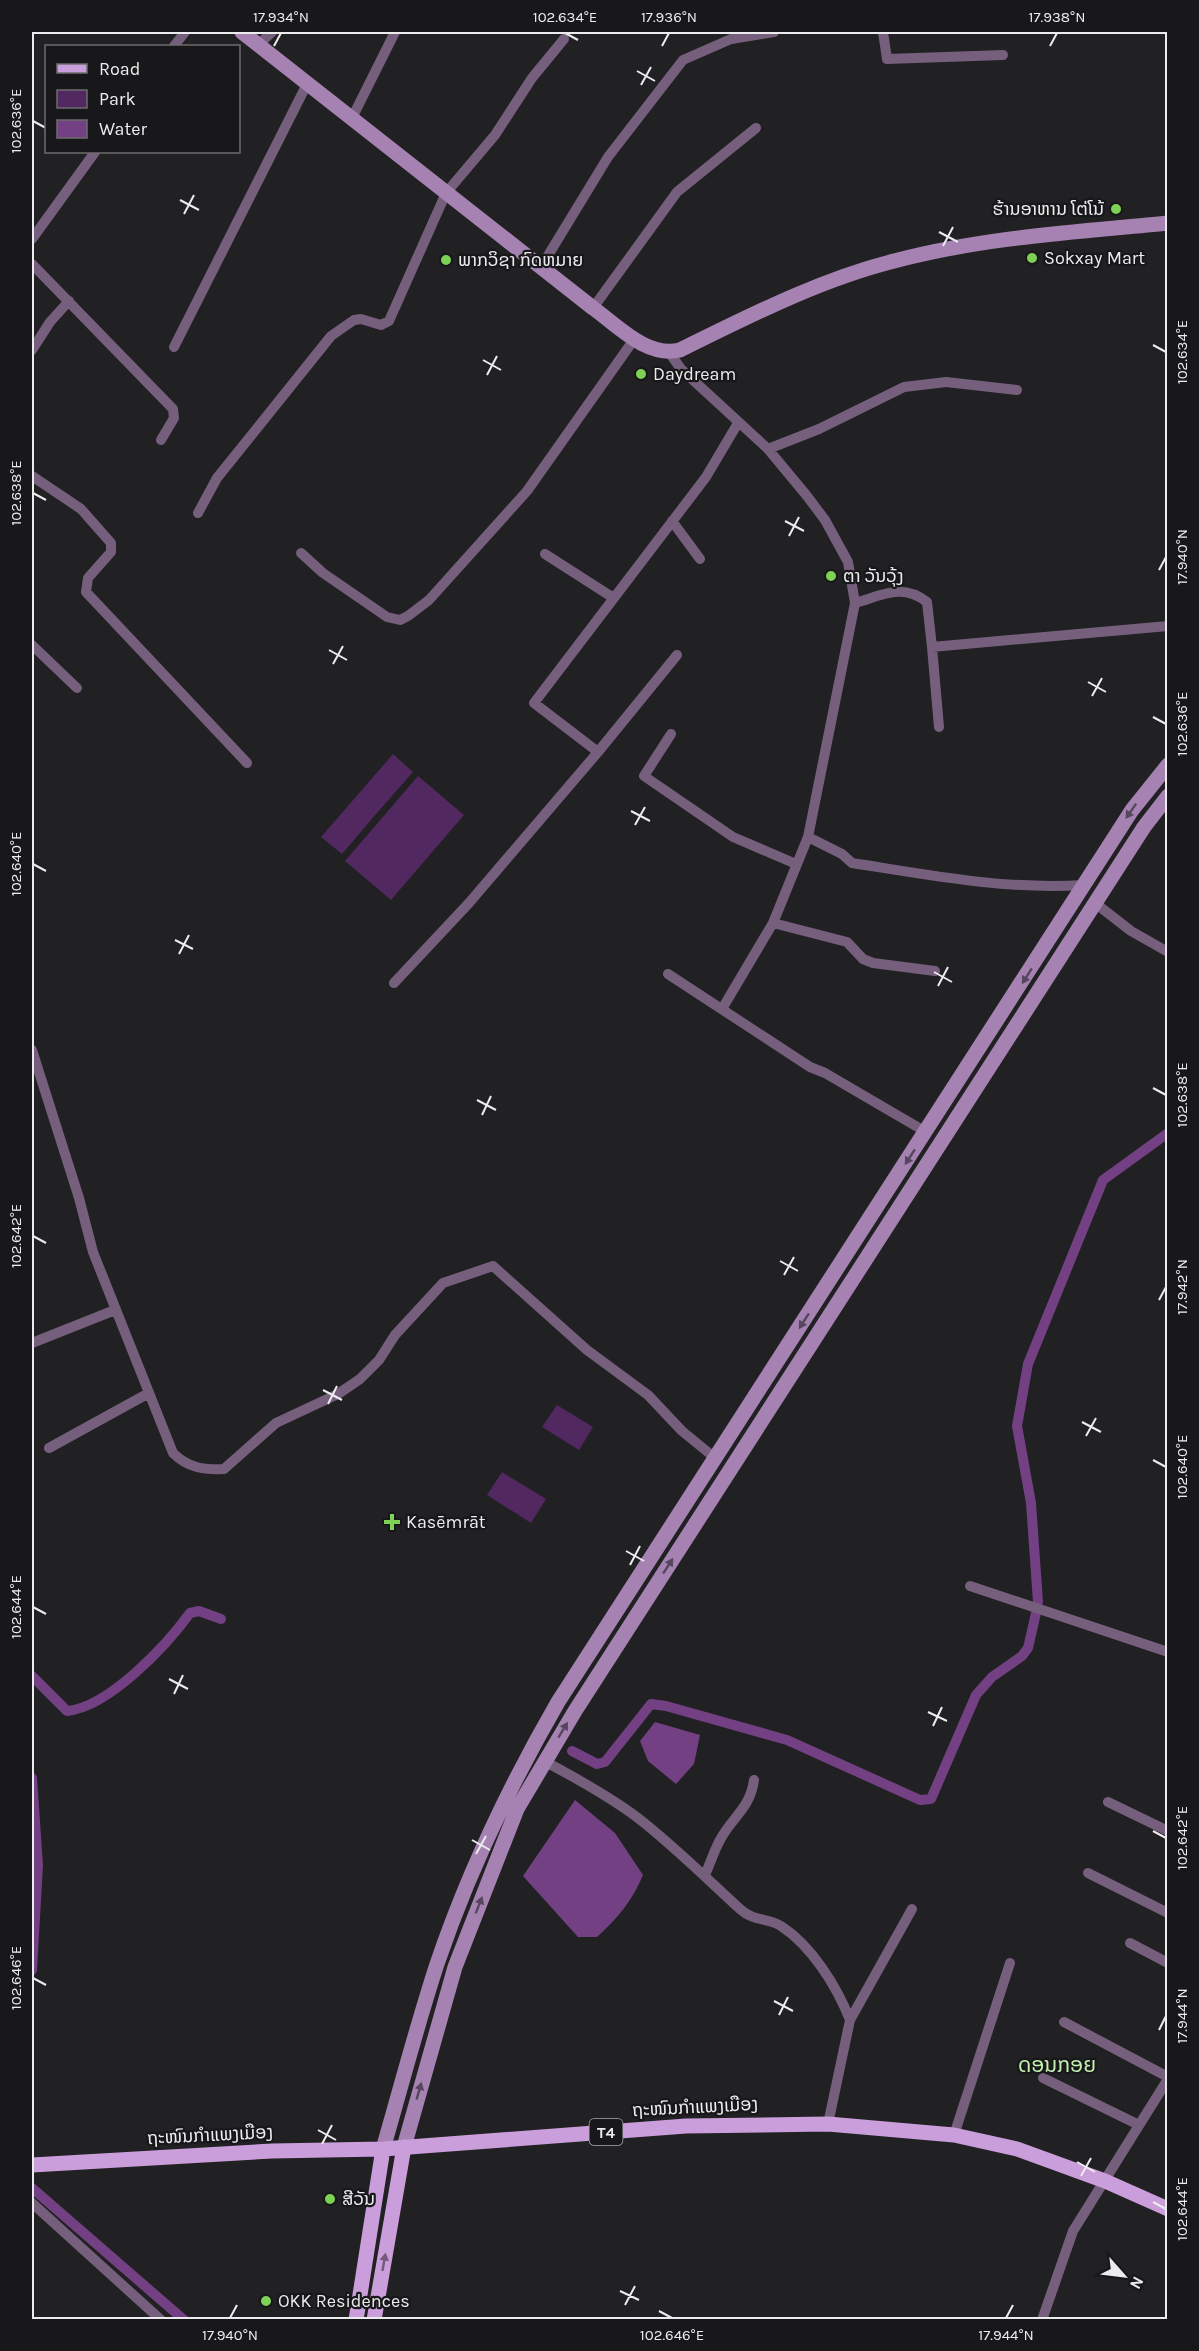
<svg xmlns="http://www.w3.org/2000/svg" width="1199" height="2351" viewBox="0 0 1199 2351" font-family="Karla,'Noto Sans Lao',sans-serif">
	<rect width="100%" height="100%" fill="#212022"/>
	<path fill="#522861" d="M 393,754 L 413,772 L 377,813 L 367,804 L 377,813 L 342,854 L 321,837 Z
		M 418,776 L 464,815 L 391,900 L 345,861 Z
		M 557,1405 L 593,1427 L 579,1450 L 542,1427 Z
		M 502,1472 L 546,1499 L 531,1523 L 487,1495 Z"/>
	<path fill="#724083" d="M 655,1722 L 700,1735 L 694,1764 L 676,1784 L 648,1761 L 640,1741 Z
		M 575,1800 L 615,1833 L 643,1875 C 633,1900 617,1919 597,1937 L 578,1937 L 523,1876 Z"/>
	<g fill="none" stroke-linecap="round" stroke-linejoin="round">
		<path stroke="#724083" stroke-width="10" d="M 1038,1602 L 1031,1503 L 1017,1426 L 1028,1364 L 1103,1180 L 1168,1133
			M 32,1676 L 67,1711 C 109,1707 166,1646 190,1613 L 199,1611 L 221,1619
			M 572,1751 L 597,1764 L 605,1762 L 651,1704 L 666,1706 L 787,1740 L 920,1800 L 931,1799 L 976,1695 L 992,1677 L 1022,1656 L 1028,1648 L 1036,1613
			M 32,1778 L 38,1865 L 32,1970
			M 32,2188 L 184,2320"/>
		<path stroke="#755f7d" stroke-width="10" d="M 883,32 L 887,59 L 1003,55
			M 259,44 L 272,32
			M 174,46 L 185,32
			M 352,118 L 395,32
			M 32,239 L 95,152
			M 32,264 L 173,409 L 174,418 L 161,440
			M 541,267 L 608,157 L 683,60 L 731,39 L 774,32
			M 593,308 L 677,192 L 756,128
			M 174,347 L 307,84
			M 32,350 L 50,322 L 69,301
			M 669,352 L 681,369 L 768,449 L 807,496 L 825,520 L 848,562 L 855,603 L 808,837 L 773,923 L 722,1009
			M 768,449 L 819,429 L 904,387 L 946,382 L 1017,390
			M 32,476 L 81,509 L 111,543 L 111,552 L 88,578 L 86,592 L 247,763
			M 198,513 L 217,478 L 331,336 L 354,320 L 361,319 L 381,325 L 389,321 L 446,193 L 495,135 L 532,78 L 564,39
			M 672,521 L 700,559
			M 301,553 L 323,573 L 387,617 L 400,620 L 408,616 L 429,600 L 527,491 L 635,338
			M 545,554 L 612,597
			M 855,603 C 883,595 902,583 927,602 L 932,647 L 1168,626
			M 32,645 L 77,688
			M 932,647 L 939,727
			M 677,655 L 598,752 L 534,703 L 706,477 L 738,423
			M 671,734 L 644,776 L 733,837 L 796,864
			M 808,837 L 842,854 L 852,863 C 929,875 1005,890 1084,885
			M 1095,903 L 1131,931 L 1168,952
			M 773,923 L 847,942 L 863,959 L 873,963 L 935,971
			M 668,974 L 810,1067 L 825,1073 L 926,1132
			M 394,983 L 469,903 L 598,752
			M 32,1050 L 79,1198 L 93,1252 L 173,1453 C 188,1468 204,1470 224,1469 L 276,1423 L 338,1394 L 360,1379 L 379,1360 L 395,1335 L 443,1283 L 493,1266 L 587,1350 L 648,1395 L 682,1431 L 715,1458
			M 32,1343 L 115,1310
			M 49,1448 L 149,1393
			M 970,1586 L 1168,1652
			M 544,1761 C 576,1778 609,1796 638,1818 C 674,1846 706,1878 740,1909 C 754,1922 766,1917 781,1926 C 812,1946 837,1987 850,2020
			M 1108,1802 L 1168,1831
			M 1088,1873 L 1168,1913
			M 705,1875 C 710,1864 714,1851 720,1840 C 732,1817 750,1809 754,1780
			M 1130,1943 L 1168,1963
			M 1064,2022 L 1168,2077
			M 1043,2078 L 1139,2125
			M 828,2124 L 850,2020 L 912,1909
			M 954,2135 L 1010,1963
			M 32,2203 L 161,2320
			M 1042,2320 L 1073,2231 L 1168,2079"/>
		<path stroke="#a582b2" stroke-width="15" d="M 242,32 L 593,308 C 618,326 647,358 680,350 C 751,315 821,279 898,260 C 986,237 1078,232 1168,223
			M 404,2147 L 455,1967 L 517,1809 L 575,1711 L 1144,827 L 1168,796
			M 383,2149 C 401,2087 417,2025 437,1964 C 468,1873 510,1785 558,1702 L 1132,810 L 1168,765"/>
		<path stroke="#ca9ddb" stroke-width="15" d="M 32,2165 L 272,2151 L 383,2149 L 686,2126 L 828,2124 L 954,2135 L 1017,2149 L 1105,2181 L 1168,2209
			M 356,2320 L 383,2149
			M 374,2320 L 404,2147"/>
	</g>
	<defs><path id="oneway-solid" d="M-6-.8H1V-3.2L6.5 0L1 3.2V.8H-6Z" transform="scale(1.5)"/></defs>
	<g fill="#57475e">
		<use href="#oneway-solid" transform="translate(1131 811) rotate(125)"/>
		<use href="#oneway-solid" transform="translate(1027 976) rotate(122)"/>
		<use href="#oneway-solid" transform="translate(910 1157) rotate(123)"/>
		<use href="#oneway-solid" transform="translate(804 1321) rotate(123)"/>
		<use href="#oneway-solid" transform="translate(668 1566) rotate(-57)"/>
		<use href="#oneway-solid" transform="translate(563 1730) rotate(-59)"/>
		<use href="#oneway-solid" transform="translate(479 1905) rotate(-69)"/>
		<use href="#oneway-solid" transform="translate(419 2091) rotate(-74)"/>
	</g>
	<use fill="#715a7a" href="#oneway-solid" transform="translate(384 2262) rotate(-80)"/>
	<path fill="none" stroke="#ecebed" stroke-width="2" d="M 565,33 L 578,40M 274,46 L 281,33M 662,46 L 669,33M 1050,46 L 1057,33M 637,71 L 655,81M 641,85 L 651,67M 33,121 L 46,128M 180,200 L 199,210M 184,214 L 194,195M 939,232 L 958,242M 943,246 L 953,227M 1153,345 L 1166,352M 483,360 L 501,370M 487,375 L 497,356M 33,493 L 46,500M 785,521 L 804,531M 789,536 L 799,517M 1159,570 L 1166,557M 329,650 L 347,660M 333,664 L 343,646M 1088,682 L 1106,692M 1092,696 L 1102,678M 1153,717 L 1166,724M 631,811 L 650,821M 635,825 L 645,807M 33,864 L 46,871M 175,940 L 193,949M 179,954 L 189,935M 934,972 L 952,982M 938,986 L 948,967M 1153,1088 L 1166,1095M 477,1100 L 496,1110M 482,1115 L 491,1096M 33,1236 L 46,1243M 780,1261 L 798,1271M 784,1275 L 794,1257M 1159,1300 L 1166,1287M 323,1390 L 342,1400M 328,1404 L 337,1386M 1082,1422 L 1101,1432M 1086,1436 L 1096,1418M 1153,1460 L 1166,1467M 626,1551 L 644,1561M 630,1565 L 640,1546M 33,1607 L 46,1614M 169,1679 L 188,1689M 174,1694 L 183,1675M 928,1712 L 947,1721M 933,1726 L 942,1707M 1153,1831 L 1166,1838M 472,1840 L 490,1850M 476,1854 L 486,1836M 33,1978 L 46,1985M 774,2001 L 793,2011M 779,2015 L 788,1997M 1159,2030 L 1166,2016M 318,2130 L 336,2140M 322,2144 L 332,2125M 1077,2162 L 1095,2172M 1081,2176 L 1091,2158M 1153,2202 L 1166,2209M 620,2291 L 639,2300M 625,2305 L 635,2286M 659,2311 L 672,2318M 230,2318 L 237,2305M 1006,2318 L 1013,2305"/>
	<g fill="#7dd154" stroke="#181719" stroke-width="2">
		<circle cx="1116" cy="209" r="6"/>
		<circle cx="1032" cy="258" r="6"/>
		<circle cx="446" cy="260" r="6"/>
		<circle cx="641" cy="374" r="6"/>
		<circle cx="831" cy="576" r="6"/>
		<path d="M389 1513h6v6h6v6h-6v6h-6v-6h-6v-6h6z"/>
		<circle cx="330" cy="2199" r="6"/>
		<circle cx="266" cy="2301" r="6"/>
	</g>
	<g text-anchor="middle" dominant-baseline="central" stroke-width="4.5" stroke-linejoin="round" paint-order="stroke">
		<rect fill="#181719" stroke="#acabad" stroke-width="1.5" x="589.5" y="2119" width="33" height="26" rx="4.5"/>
		<g font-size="16" font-weight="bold" fill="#ecebed">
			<text x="606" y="2132">T4</text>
		</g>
		<g font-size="18" fill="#ecebed" stroke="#181719" text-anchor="start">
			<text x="1104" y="209" text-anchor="end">ຮ້ານອາຫານ ໂຕ່ໂນ້</text>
			<text x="1044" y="258">Sokxay Mart</text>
			<text x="458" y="260">ພາກວິຊາ ກົດຫມາຍ</text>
			<text x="653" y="374">Daydream</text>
			<text x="843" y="576">ຕາ ວັນວຸ້ງ</text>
			<text x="406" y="1522">Kasēmrāt</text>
			<text x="342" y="2199">ສີວັນ</text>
			<text x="278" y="2301">OKK Residences</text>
		</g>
		<g font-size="18" fill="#ecebed" stroke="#181719">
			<text transform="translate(695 2107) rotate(-3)">ຖະໜົນກຳແພງເມືອງ</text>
			<text transform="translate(210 2135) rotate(-3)">ຖະໜົນກຳແພງເມືອງ</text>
		</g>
		<g font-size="21" fill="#c2f1af" stroke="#181719">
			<text x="1057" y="2065">ດອນກອຍ</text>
		</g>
	</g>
	<rect width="1199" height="2351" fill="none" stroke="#181719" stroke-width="66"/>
	<rect x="45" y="45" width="195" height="108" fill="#181719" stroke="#6d6c6e" stroke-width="1.5"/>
	<rect x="57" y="64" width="30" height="9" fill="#ca9ddb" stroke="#6d6c6e" stroke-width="1.5"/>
	<text x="99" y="75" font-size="18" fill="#ecebed">Road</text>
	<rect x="57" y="90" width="30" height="18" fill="#522861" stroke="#6d6c6e" stroke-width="1.5"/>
	<text x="99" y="105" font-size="18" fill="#ecebed">Park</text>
	<rect x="57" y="120" width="30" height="18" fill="#724083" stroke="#6d6c6e" stroke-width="1.5"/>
	<text x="99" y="135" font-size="18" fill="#ecebed">Water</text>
	<g transform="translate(1124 2276) rotate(118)" stroke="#181719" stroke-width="4.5" paint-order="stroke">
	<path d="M0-4.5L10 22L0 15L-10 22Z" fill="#ecebed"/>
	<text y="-9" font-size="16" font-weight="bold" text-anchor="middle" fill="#ecebed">N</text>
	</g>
	<rect x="33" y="33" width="1133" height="2285" fill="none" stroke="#ecebed" stroke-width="2"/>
	<g font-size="15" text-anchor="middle" fill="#ecebed">
		<text x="281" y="22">17.934°N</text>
		<text x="565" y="22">102.634°E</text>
		<text x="669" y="22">17.936°N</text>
		<text x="1057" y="22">17.938°N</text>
		<text transform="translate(16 121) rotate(-90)" y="5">102.636°E</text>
		<text transform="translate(1182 352) rotate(-90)" y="5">102.634°E</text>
		<text transform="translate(16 493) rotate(-90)" y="5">102.638°E</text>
		<text transform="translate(1182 557) rotate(-90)" y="5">17.940°N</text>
		<text transform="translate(1182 724) rotate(-90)" y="5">102.636°E</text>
		<text transform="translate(16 864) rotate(-90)" y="5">102.640°E</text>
		<text transform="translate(1182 1095) rotate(-90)" y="5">102.638°E</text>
		<text transform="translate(16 1236) rotate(-90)" y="5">102.642°E</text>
		<text transform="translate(1182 1287) rotate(-90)" y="5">17.942°N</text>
		<text transform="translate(1182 1467) rotate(-90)" y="5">102.640°E</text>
		<text transform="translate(16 1607) rotate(-90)" y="5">102.644°E</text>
		<text transform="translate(1182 1838) rotate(-90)" y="5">102.642°E</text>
		<text transform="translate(16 1978) rotate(-90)" y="5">102.646°E</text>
		<text transform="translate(1182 2016) rotate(-90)" y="5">17.944°N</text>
		<text transform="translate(1182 2209) rotate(-90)" y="5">102.644°E</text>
		<text x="230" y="2340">17.940°N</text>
		<text x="672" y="2340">102.646°E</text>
		<text x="1006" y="2340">17.944°N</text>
	</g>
</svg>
